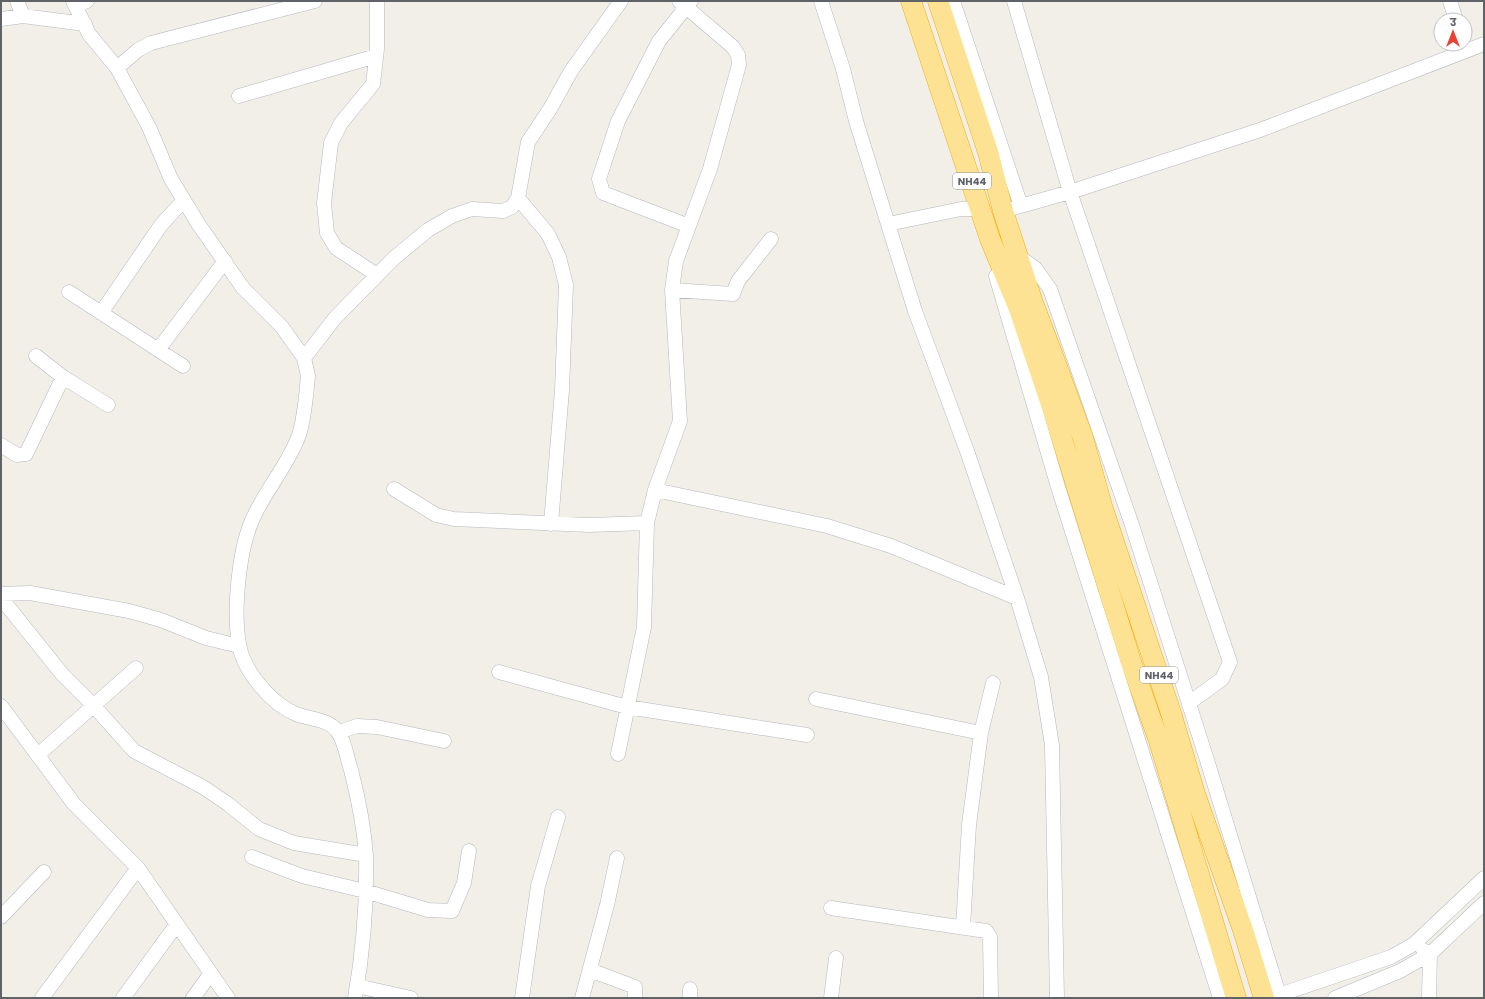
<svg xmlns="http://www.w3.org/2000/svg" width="1485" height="999" viewBox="0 0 1485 999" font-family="Poppins,'Noto Sans Devanagari',sans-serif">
	<rect width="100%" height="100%" fill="#f1efe8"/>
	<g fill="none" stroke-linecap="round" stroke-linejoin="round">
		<defs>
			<path id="minor" d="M 17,1 L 23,16
				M 73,1 L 89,34 L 117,68 L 149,127 L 171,179 L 199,225 L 243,288 L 282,327 L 304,358 L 308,376 C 306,395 305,416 299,435 C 289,463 268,487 255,514 C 239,544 233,610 239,644 C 243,670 271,704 296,714 C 309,719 329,719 337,731 C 345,741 347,758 351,770 C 358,797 364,827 366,856 C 367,903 363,952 355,998
				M 377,1 L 377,49 L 373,84 L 341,123 L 331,143 L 324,203 L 327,233 L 336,248 L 377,275
				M 821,1 L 843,69 L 856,121 L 915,311 L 967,451 L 1017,598 L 1041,677 L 1052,745 L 1057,998
				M 953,1 L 1021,206
				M 1014,1 L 1070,192 L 1230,662 L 1222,679 L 1189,703
				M 1450,1 L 1456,20
				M 75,5 L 87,1
				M 1,19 L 23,16 L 85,24
				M 117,68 L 138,50 L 151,43 L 315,1
				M 239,96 L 376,56
				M 518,198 L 548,234 L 559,257 L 566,285 L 562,390 L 551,524
				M 1003,211 L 1070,192 L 1260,130 L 1484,44
				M 888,224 L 961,209 L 981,209
				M 689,226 L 603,193 L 599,179 L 618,121 L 659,41 L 691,1
				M 1018,256 L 1035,268 L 1050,289 L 1132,525 L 1207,760 L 1280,998
				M 996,276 L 1058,487 L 1220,998
				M 672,290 L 733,294 L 738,281 L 771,239
				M 69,292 L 183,366
				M 101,313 L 161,225 L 184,200
				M 158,350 L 225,261
				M 36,356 L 63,377 L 108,405
				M 304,358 L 335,318 L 393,259 L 428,230 L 452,216 L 472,209 L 503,211 L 512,207 L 518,198 L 528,142 L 550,109 L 571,71 L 621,1
				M 1,445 L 17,455 L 26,454 L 63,377
				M 394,489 L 436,515 L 454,519 L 589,525 L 647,523
				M 655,490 L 827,526 L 891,546 L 1017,598
				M 1,594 L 30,593 L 129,611 L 161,620 L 206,638 L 239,646
				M 1,598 L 62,674 L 93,705 L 134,751 L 203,787 L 228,804 L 259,829 L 294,843 L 366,855
				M 499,672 L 627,707 L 807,735
				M 816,699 L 981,733
				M 1,706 L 74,804 L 138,868 L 228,998
				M 339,732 L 357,726 L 377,727 L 444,741
				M 39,754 L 136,668
				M 618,754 L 644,627 L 647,523 L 655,490 L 680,421 L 672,290 L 676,261 L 710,169 L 739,65 L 738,55 L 733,47 L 679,1
				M 252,857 L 302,876 L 365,891 L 428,910 L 452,911 L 464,883 L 469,851
				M 831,908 L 986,931 L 990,937 L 991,998
				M 1,917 L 44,872
				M 963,927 L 969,825 L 981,733 L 993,683
				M 1423,950 L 1430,954 L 1429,998
				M 590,970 L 635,987 L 635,998
				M 357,986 L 411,998
				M 1279,995 L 1391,957 L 1414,944 L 1484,878
				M 42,998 L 138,868
				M 123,998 L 177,924
				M 193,998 L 211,973
				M 522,998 L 538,886 L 558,817
				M 582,998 L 607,905 L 617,858
				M 690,998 L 690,989
				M 831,998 L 836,958
				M 1335,998 L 1400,971 L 1430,954 L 1484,903"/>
			<path id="highway" d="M 911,1 L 990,239 L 1019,309 L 1052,407 L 1133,668 L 1159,741 L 1236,998
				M 938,1 L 988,152 L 1003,211 L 1033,303 L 1052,353 L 1083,438 L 1102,506 L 1171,713 L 1195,794 L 1243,930 L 1264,998"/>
		</defs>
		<use href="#minor" stroke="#b5b8bc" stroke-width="15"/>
		<use href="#highway" stroke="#f9ab00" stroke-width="21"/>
		<use href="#minor" stroke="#fff" stroke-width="14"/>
		<use href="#highway" stroke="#fde293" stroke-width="20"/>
	</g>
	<g text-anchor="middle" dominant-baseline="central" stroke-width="3.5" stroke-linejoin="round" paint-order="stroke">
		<g fill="#fff" stroke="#8f9295" stroke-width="1">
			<rect x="953" y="173" width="38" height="16" rx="3"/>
			<rect x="1140" y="667" width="38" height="16" rx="3"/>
		</g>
		<g font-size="10" font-weight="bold" fill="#5f6368">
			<text x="972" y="181">NH44</text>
			<text x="1159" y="675">NH44</text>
		</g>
	</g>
	<rect width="1485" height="999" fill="none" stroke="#5f6368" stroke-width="4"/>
	<g transform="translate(1453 32)"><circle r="19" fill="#ffffff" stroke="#bfc1c3"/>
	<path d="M0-3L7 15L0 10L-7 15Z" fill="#ea4335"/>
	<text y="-6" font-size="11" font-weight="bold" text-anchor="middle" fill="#5f6368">उ</text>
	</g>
</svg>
